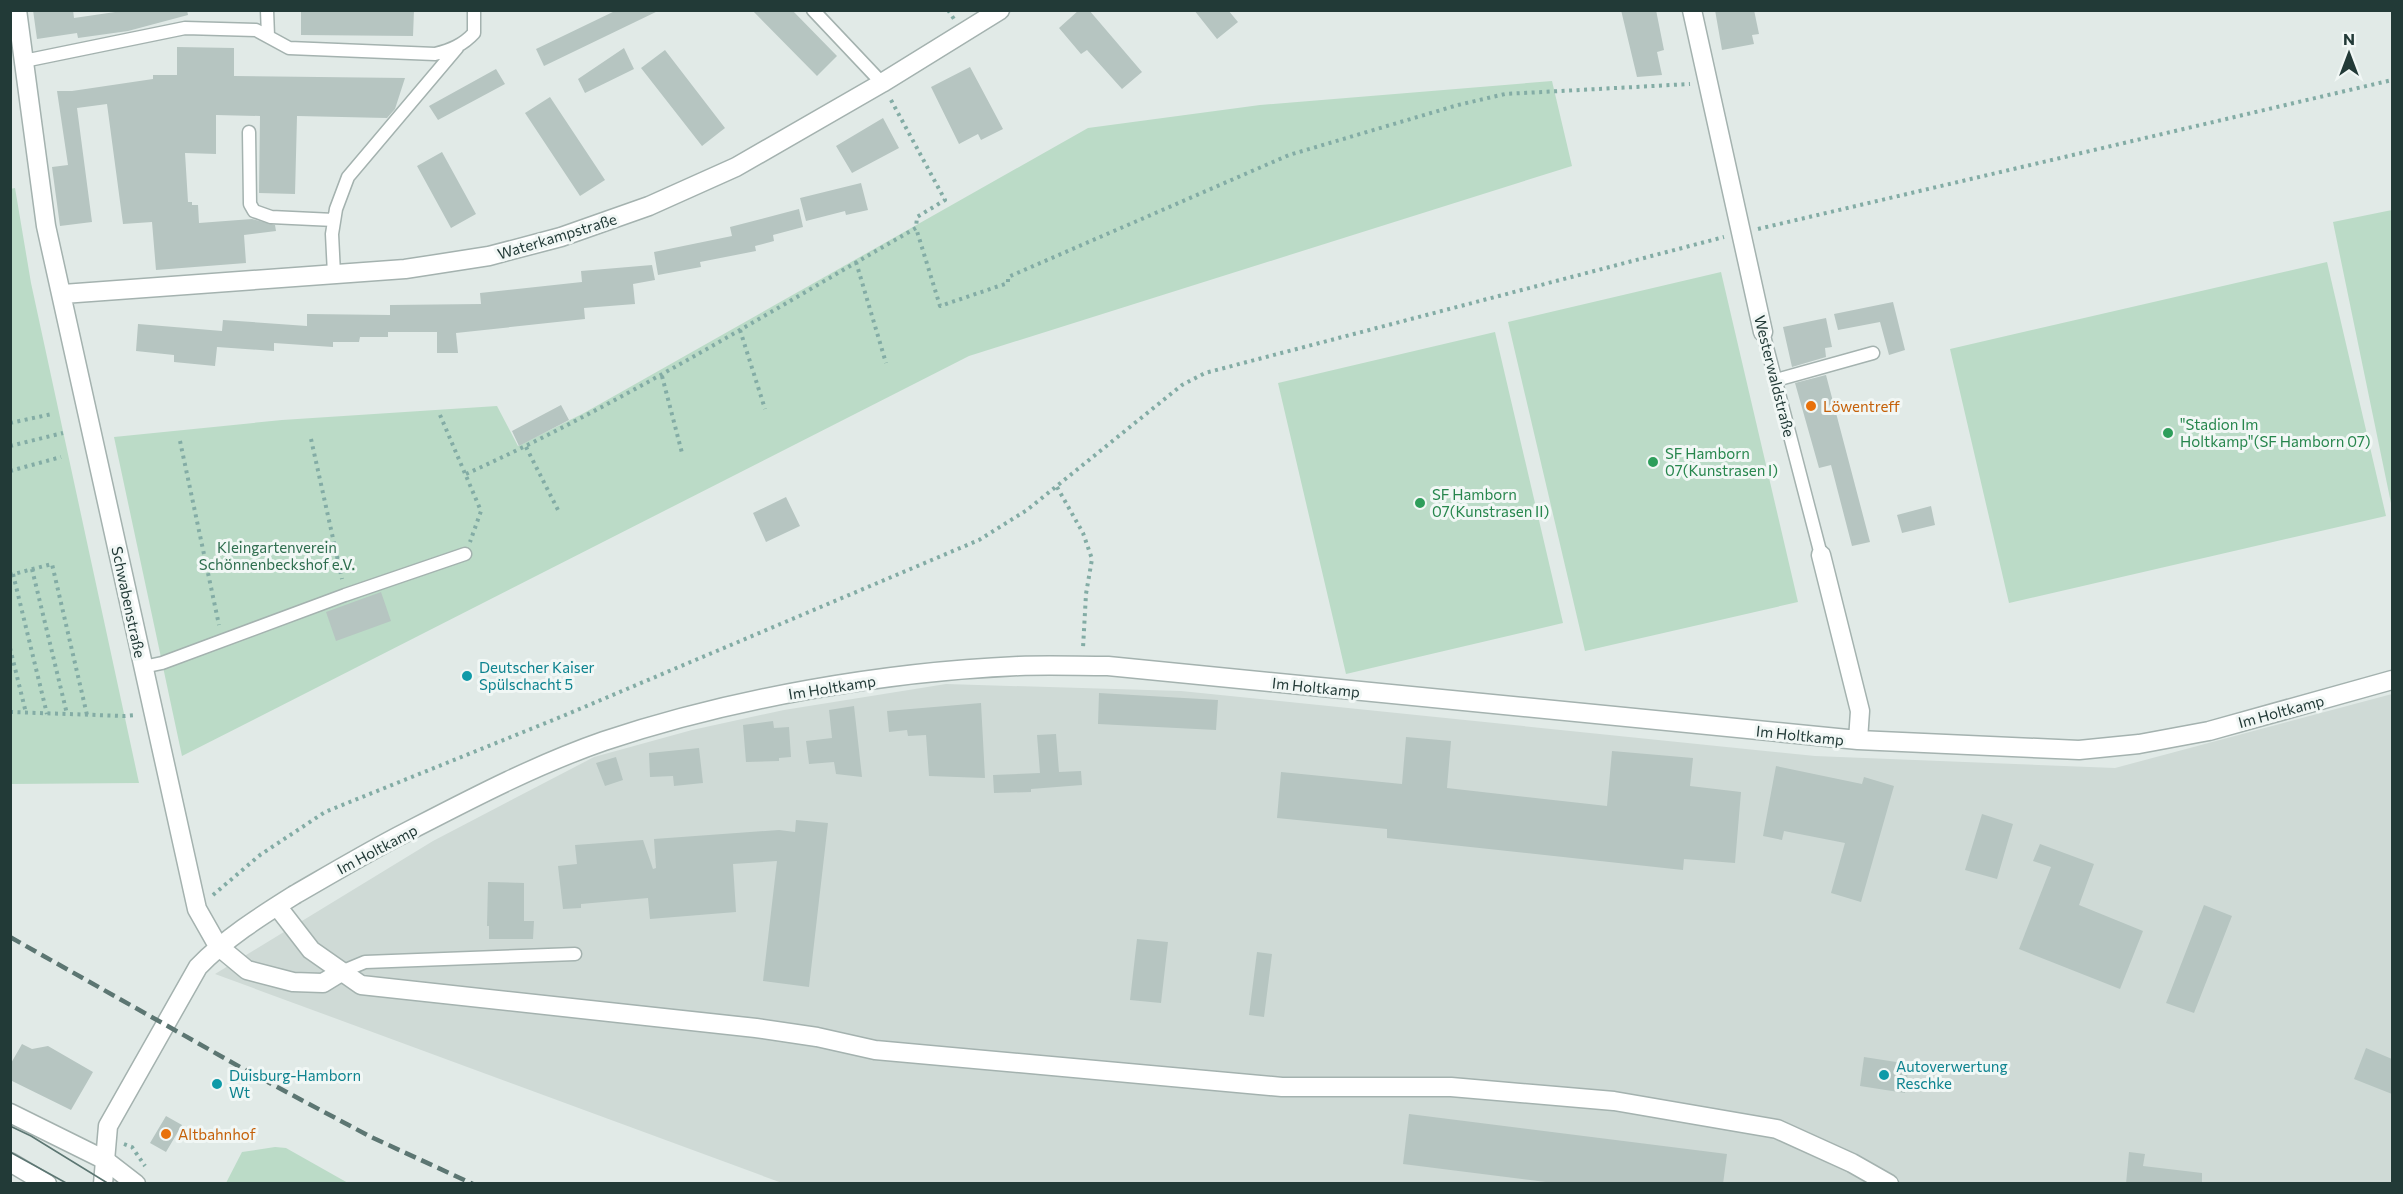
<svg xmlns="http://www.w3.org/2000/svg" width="2403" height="1194" viewBox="0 0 2403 1194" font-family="Commissioner,sans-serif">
	<rect width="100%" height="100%" fill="#e1eae7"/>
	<path fill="#cfdad6" d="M 946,684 L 1181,691 L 1815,756 L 2115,768 L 2392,694 L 2392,1183 L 782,1183 L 215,974 L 433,841 L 594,757 L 692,730 L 784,710 Z"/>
	<path fill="#bbdbc7" d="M 1552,81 L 1572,166 L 969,356 L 182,756 L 114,437 L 282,420 L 497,406 L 518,446 L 584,413 L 1088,128 L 1260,105 Z
		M 15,188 L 31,283 L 139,783 L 11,784 L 10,189 Z
		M 2392,210 L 2392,508 L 2333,222 Z
		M 2327,262 L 2386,516 L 2009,603 L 1950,349 Z
		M 1721,272 L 1798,602 L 1585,651 L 1508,322 Z
		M 1495,332 L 1563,623 L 1346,674 L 1278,383 Z
		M 275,1147 L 286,1148 L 348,1183 L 226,1183 L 242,1152 Z"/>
	<path fill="#b6c5c1" d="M 33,10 L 73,10 L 74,18 L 129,10 L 187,10 L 188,15 L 128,31 L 78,38 L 77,33 L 37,39 Z
		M 301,10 L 414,10 L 413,36 L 301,35 Z
		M 617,10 L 660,10 L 544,66 L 536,49 Z
		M 752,10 L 792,10 L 837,56 L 817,76 Z
		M 1079,10 L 1089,10 L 1142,72 L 1122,89 L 1087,50 L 1081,54 L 1059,28 Z
		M 1194,10 L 1228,10 L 1238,22 L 1217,39 Z
		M 1621,10 L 1656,10 L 1664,50 L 1657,52 L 1662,75 L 1637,77 Z
		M 1715,10 L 1754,10 L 1759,34 L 1752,35 L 1754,44 L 1722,50 Z
		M 177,47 L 234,48 L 234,76 L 405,78 L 395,109 L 387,118 L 297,116 L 295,194 L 259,193 L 260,116 L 216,115 L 216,154 L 185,153 L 188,202 L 192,202 L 192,205 L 198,205 L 199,223 L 252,219 L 275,225 L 276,231 L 244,235 L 246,263 L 156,270 L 152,222 L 123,224 L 107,104 L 77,108 L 92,222 L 60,226 L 52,167 L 68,165 L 57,91 L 72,91 L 153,79 L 153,75 L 177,75 Z
		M 624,48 L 634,69 L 585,93 L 578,79 Z
		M 665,50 L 725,128 L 702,146 L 641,68 Z
		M 970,67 L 1003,129 L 981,140 L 978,134 L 959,144 L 931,87 Z
		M 496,69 L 505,84 L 438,120 L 429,106 Z
		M 550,97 L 605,180 L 580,196 L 525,113 Z
		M 883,118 L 899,148 L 852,173 L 836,146 Z
		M 442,152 L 476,214 L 451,228 L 417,166 Z
		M 861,183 L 868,210 L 846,215 L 845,211 L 806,221 L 800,198 Z
		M 799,209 L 803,227 L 773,235 L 774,241 L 755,246 L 756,251 L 700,262 L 701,267 L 658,275 L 654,252 L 732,236 L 730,227 Z
		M 652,265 L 655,280 L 633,284 L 635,304 L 584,308 L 585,319 L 456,333 L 458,353 L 437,353 L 437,332 L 388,332 L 388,337 L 360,337 L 359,342 L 333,342 L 333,347 L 274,343 L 274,351 L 217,347 L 215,366 L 174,362 L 174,355 L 136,351 L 138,324 L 222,331 L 223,320 L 307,326 L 307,314 L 390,315 L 390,305 L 481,304 L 480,293 L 582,282 L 581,271 Z
		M 1893,302 L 1905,350 L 1889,355 L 1880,322 L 1838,330 L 1834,314 Z
		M 1826,318 L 1832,347 L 1825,348 L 1826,357 L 1792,367 L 1783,327 Z
		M 1826,375 L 1870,542 L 1852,546 L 1831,465 L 1819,468 L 1795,383 Z
		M 561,405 L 569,420 L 519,446 L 512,431 Z
		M 786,497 L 800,526 L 766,542 L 753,513 Z
		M 1931,506 L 1935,525 L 1902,533 L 1897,515 Z
		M 381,592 L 391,621 L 336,641 L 326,612 Z
		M 1099,693 L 1218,700 L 1216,730 L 1098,724 Z
		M 981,703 L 985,778 L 929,776 L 926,735 L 908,736 L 907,730 L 889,732 L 887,711 Z
		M 854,706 L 862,777 L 836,774 L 834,762 L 809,764 L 806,741 L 832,738 L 829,710 Z
		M 773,721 L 774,728 L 789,727 L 791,757 L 779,758 L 779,761 L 746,762 L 743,725 Z
		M 1056,734 L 1059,772 L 1081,771 L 1082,785 L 1031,789 L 1031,792 L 994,793 L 993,775 L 1040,773 L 1037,735 Z
		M 1406,737 L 1451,741 L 1447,788 L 1607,806 L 1612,751 L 1693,758 L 1690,786 L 1741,792 L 1735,863 L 1684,859 L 1683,870 L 1387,838 L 1387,829 L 1277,818 L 1281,772 L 1402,784 Z
		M 699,748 L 703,783 L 674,786 L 673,776 L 650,777 L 649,753 Z
		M 616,757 L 623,780 L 605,786 L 596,763 Z
		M 1776,766 L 1862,784 L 1864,777 L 1894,786 L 1861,902 L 1831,893 L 1845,843 L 1784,831 L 1782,840 L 1763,836 Z
		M 1982,814 L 2013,824 L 1997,879 L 1965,870 Z
		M 796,820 L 828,823 L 809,987 L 763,981 L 777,861 L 733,864 L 736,912 L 650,919 L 648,898 L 581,904 L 581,908 L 563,909 L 558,866 L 577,864 L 575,845 L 643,840 L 653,869 L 656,868 L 654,839 L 779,830 L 795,832 Z
		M 2040,844 L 2094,864 L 2079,905 L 2143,931 L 2120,989 L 2019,949 L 2051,867 L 2033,861 Z
		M 488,882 L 524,883 L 524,921 L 534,921 L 533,939 L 489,939 L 489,926 L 487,926 Z
		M 2204,905 L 2232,916 L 2194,1013 L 2166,1003 Z
		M 1137,939 L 1168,942 L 1161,1003 L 1130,1000 Z
		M 1257,952 L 1272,954 L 1264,1017 L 1249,1015 Z
		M 22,1044 L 32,1049 L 48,1046 L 93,1072 L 71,1110 L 10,1080 L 10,1065 Z
		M 2366,1048 L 2392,1059 L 2392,1094 L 2354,1079 Z
		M 1864,1057 L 1909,1064 L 1905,1093 L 1860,1086 Z
		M 1409,1114 L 1727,1154 L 1723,1184 L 1562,1184 L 1403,1164 Z
		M 166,1116 L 182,1125 L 166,1152 L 150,1143 Z
		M 2129,1152 L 2145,1154 L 2143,1166 L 2202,1173 L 2202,1184 L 2126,1184 Z"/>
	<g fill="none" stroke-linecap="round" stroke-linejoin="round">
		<defs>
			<path id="service" d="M 267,10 L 268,36
				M 813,10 L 882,83
				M 24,61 L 185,28 L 256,30 L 289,48 L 435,54 C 451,50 463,45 474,33 L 474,10
				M 249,132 L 250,204 L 254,211 L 271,217 L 334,220
				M 334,274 L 332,234 L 336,209 L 348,177 L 457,48
				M 1763,332 L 1821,555
				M 1776,380 L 1873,353
				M 143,667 L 162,663 L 345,595 L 465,554
				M 341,972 L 365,962 L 575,954"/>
			<path id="minor" d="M 17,10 L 46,226 L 197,909 L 218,946 L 247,970 L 293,982 L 323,983 L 341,972
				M 1692,10 L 1763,332
				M 63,294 L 405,269 L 489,256 L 561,237 L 649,206 L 736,167 L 882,83 L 1000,10
				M 1821,555 L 1860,711 L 1858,740
				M 277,906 L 311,950 L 361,985 L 756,1028 L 817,1037 L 875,1050 L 1282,1087 L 1451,1087 L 1614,1101 L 1777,1129 L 1852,1163 L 1889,1184
				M 103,1184 L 108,1126 L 198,967 C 227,937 261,916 296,894 C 329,875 361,856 395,838 C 463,803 532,766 604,741 C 733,698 883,672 1019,666 C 1048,665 1078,666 1108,666 L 1858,740 L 2079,750 L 2139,744 L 2209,731 L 2392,680"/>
			<path id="tertiary" d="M 10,1113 L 105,1160 L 136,1184
				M 10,1162 L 47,1184"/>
		</defs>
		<use href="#service" stroke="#a4b2af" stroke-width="15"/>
		<use href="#minor" stroke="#a4b2af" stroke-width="21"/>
		<use href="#tertiary" stroke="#a4b2af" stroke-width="21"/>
		<path stroke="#83aca5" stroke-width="4" stroke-dasharray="3 4.5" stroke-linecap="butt" d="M 948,10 L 954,19
			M 891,100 L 945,200 L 917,217 L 916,228
			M 1758,229 L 2392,80
			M 856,262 L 886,363
			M 740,330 L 765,409
			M 662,376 L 682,453
			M 440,415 L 481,511 L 470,542
			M 10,423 L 52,414
			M 311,439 L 342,579
			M 180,441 L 219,625
			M 10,446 L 63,433
			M 526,447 L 558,510
			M 10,471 L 61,457
			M 466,474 C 623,403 767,313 916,228 L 940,306 L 1008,283 L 1008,277 L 1289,155 L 1458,105 L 1505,94 L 1690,84
			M 1057,487 L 1083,533 L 1092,559 L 1086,594 L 1083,648
			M 32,569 L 67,714
			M 13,574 L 47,714
			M 10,575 L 52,564 L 87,715
			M 10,648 L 26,713
			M 10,712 L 125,716 L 137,715
			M 213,895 L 260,855 L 325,812 L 563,716 L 979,540 L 1027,510 L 1182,385 L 1205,373 L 1724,237
			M 124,1144 L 132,1147 L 145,1166"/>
		<use href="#service" stroke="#fff" stroke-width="12"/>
		<use href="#minor" stroke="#fff" stroke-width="18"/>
		<use href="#tertiary" stroke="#fff" stroke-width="18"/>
		<path stroke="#5c7672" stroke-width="1.5" d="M 10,1126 L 31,1136 L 109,1184
			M 10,1152 L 68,1184"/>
		<path stroke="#5c7672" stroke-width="4.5" stroke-dasharray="12 6" stroke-linecap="butt" d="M 10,937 L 249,1072 L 371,1137 L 473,1184"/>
	</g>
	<g fill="#e8710a" stroke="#f1f7f5" stroke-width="2">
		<circle cx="1811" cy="406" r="6"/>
		<circle cx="166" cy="1134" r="6"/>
	</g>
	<g fill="#2e9e5b" stroke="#f1f7f5" stroke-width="2">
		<circle cx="2168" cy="433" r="6"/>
		<circle cx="1653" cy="462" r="6"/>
		<circle cx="1420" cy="503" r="6"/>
	</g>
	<g fill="#0f9aa8" stroke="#f1f7f5" stroke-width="2">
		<circle cx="467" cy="676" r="6"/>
		<circle cx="1884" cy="1075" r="6"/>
		<circle cx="217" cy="1084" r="6"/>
	</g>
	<g text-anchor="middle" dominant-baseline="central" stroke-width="6" stroke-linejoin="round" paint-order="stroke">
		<g font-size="15" fill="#223a37" stroke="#f1f7f5">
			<text transform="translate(557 236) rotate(-17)">Waterkampstraße</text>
			<text transform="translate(1775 376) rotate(76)">Westerwaldstraße</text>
			<text transform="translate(129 602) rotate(78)">Schwabenstraße</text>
			<text transform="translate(832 687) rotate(-9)">Im Holtkamp</text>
			<text transform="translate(1316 687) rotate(6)">Im Holtkamp</text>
			<text transform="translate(2281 711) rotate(-15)">Im Holtkamp</text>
			<text transform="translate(1800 735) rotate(6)">Im Holtkamp</text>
			<text transform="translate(377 849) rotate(-28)">Im Holtkamp</text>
		</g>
		<g font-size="15" fill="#c56008" stroke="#f1f7f5" text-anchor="start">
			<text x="1823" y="406">Löwentreff</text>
			<text x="178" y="1134">Altbahnhof</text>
		</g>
		<g font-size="15" fill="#27864d" stroke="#f1f7f5" text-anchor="start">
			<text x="2180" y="424">"Stadion Im<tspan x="2180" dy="17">Holtkamp"(SF Hamborn 07)</tspan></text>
			<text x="1665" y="453">SF Hamborn<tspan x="1665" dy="17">07(Kunstrasen I)</tspan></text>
			<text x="1432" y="494">SF Hamborn<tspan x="1432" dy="17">07(Kunstrasen II)</tspan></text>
		</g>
		<g font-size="15" fill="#2f6e4f" stroke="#f1f7f5">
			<text x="277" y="547">Kleingartenverein<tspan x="277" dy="17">Schönnenbeckshof e.V.</tspan></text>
		</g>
		<g font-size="15" fill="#0d838f" stroke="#f1f7f5" text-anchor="start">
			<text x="479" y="667">Deutscher Kaiser<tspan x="479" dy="17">Spülschacht 5</tspan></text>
			<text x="1896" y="1066">Autoverwertung<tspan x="1896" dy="17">Reschke</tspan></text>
			<text x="229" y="1075">Duisburg-Hamborn<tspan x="229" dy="17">Wt</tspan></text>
		</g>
	</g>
	<rect width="2403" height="1194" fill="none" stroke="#223a37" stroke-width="24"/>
	<g transform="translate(2349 54)" stroke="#f1f7f5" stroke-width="4.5" paint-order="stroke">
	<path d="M0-4.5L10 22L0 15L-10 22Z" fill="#223a37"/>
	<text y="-9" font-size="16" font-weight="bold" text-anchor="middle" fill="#223a37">N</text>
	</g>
</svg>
